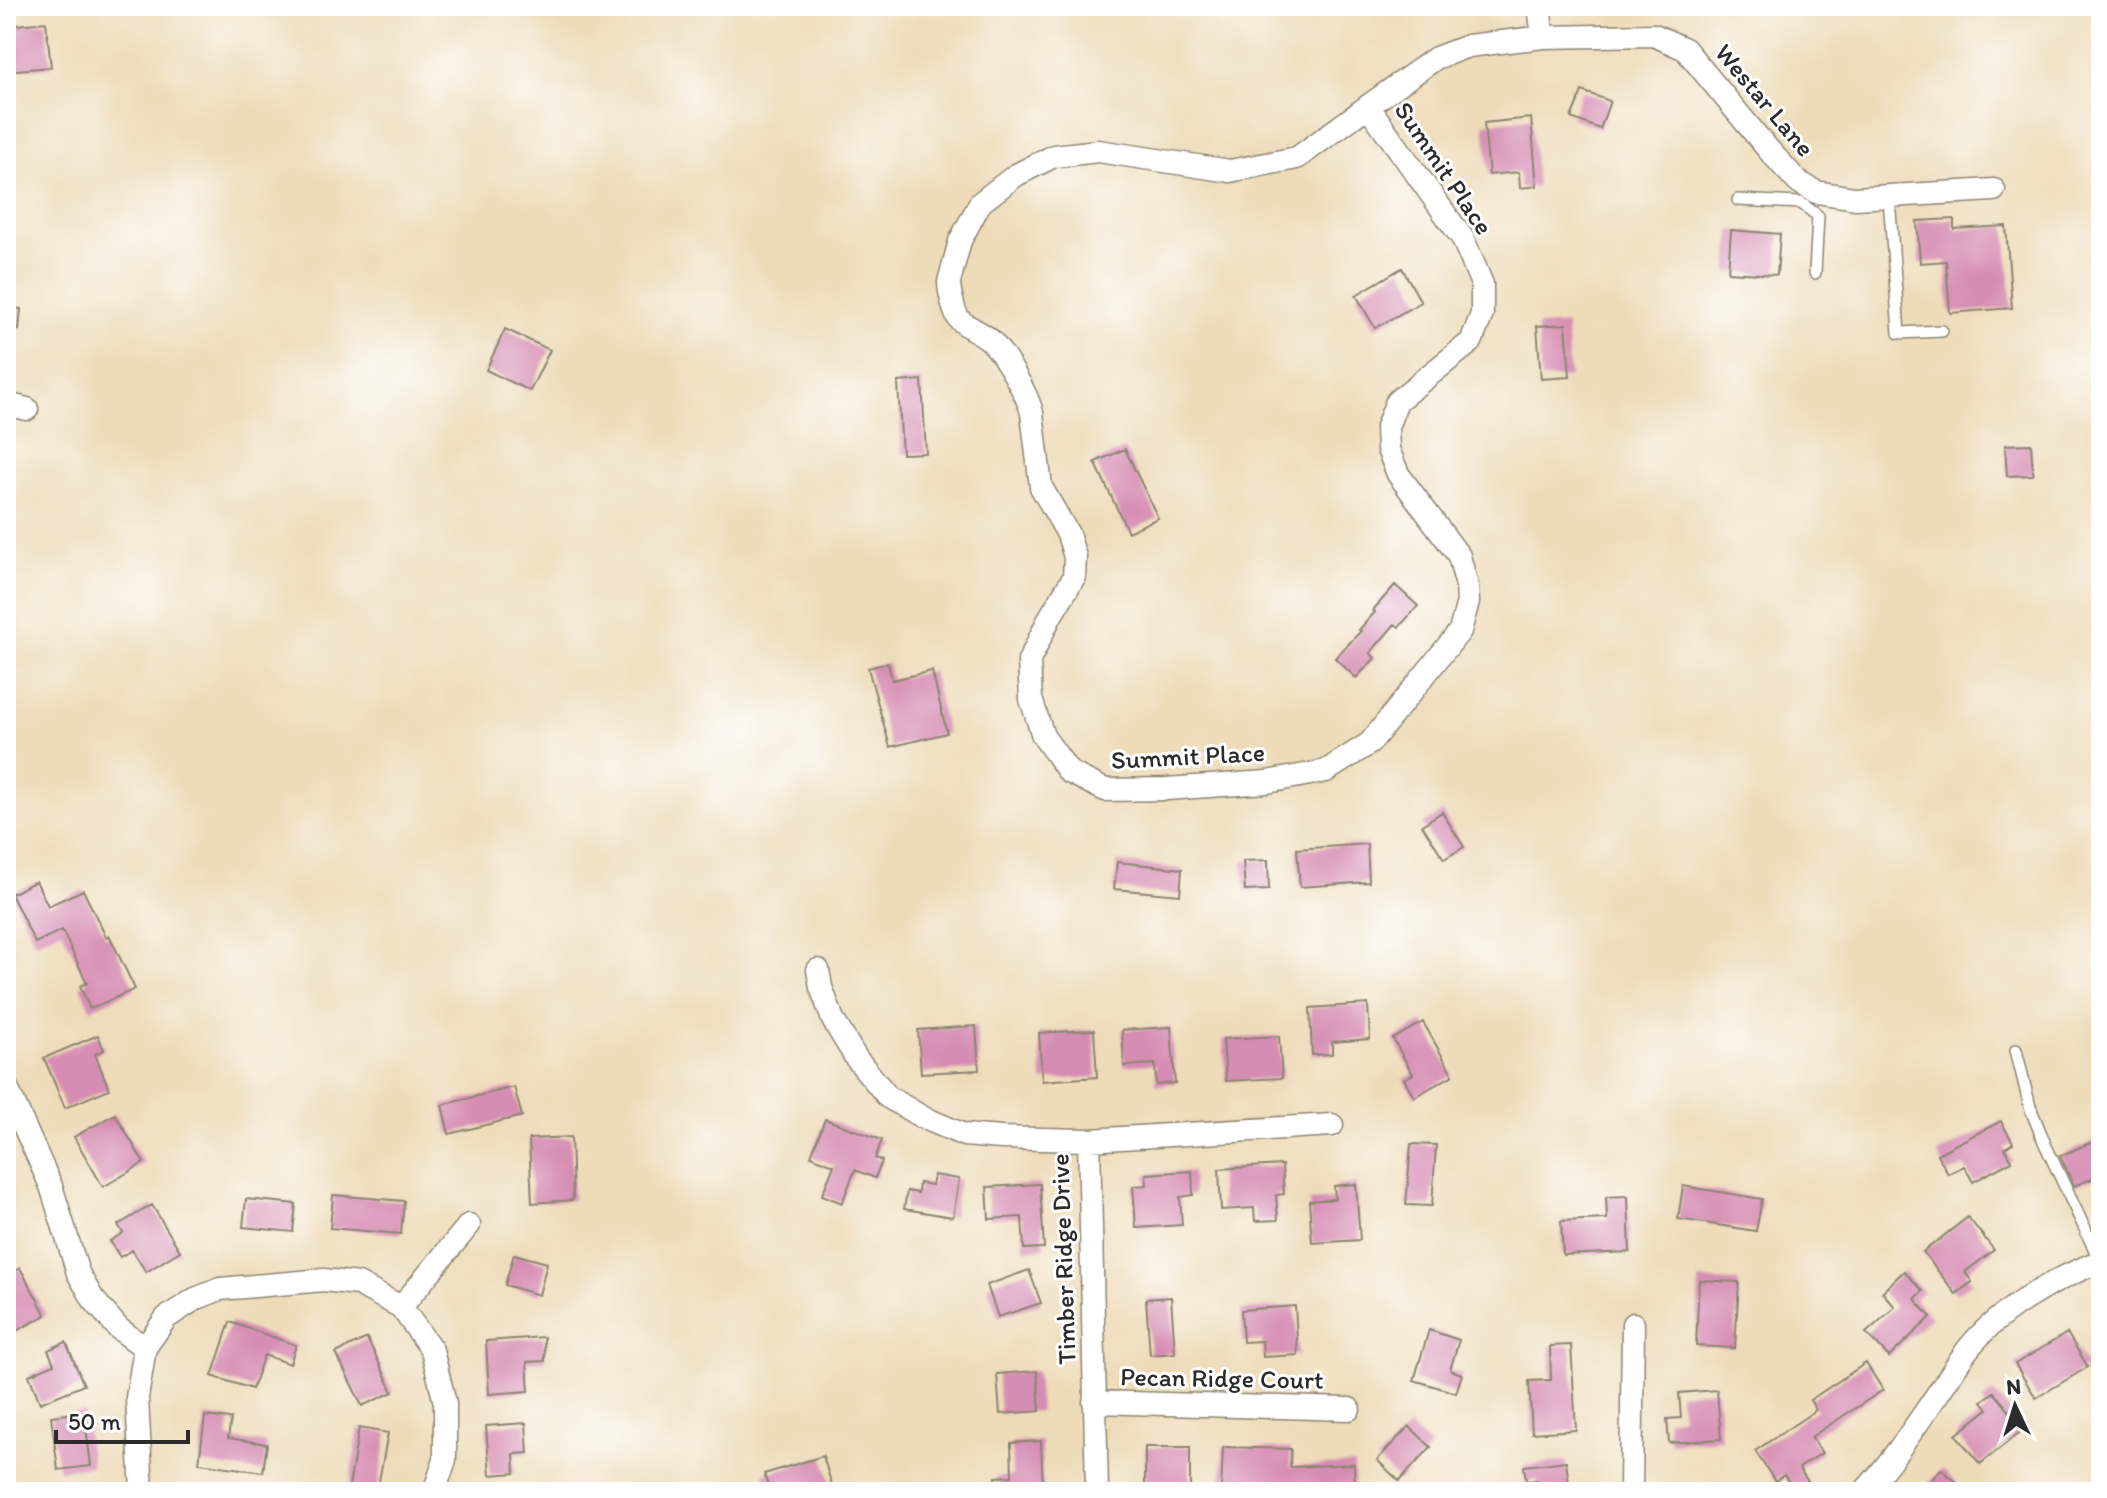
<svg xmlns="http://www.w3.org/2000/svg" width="2107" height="1498" viewBox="0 0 2107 1498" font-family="Itim,sans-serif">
	<rect width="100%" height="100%" fill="#fff"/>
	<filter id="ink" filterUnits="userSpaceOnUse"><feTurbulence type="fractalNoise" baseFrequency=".0125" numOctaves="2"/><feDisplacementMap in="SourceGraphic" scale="16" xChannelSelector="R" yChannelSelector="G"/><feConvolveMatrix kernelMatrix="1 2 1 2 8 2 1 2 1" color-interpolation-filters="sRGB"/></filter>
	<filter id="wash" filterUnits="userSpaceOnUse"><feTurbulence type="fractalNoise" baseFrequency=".006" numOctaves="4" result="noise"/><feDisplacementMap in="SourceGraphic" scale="32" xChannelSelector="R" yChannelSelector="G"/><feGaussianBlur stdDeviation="1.8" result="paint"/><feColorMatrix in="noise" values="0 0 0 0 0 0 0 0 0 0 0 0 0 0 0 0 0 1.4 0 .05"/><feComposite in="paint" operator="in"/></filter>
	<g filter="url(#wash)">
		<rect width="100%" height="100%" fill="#eedcb9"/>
		<g id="blocks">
			<path fill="#d68db3" d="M 46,22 L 51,67 L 6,71 L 6,26 Z
				M 1582,91 L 1610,101 L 1600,129 L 1571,118 Z
				M 1531,118 L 1537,186 L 1520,188 L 1519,172 L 1489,175 L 1484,123 Z
				M 1954,219 L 1954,229 L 2006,226 L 2012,308 L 1950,313 L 1946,261 L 1920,263 L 1917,221 Z
				M 1731,230 L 1780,234 L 1777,275 L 1728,272 Z
				M 1402,268 L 1421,302 L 1375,328 L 1356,295 Z
				M 6,308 L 21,309 L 19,330 L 6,329 Z
				M 1566,324 L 1570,377 L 1541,379 L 1537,326 Z
				M 505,329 L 550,350 L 530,391 L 486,370 Z
				M 922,380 L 926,453 L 902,454 L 898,382 Z
				M 2031,444 L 2033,475 L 2007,476 L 2005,445 Z
				M 1125,449 L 1158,518 L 1128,532 L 1095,462 Z
				M 1395,585 L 1418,606 L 1399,627 L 1395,624 L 1370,653 L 1375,658 L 1356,678 L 1335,658 L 1361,631 L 1359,630 L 1375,612 L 1373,610 Z
				M 888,663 L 892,680 L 932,671 L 947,733 L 890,747 L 868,668 Z
				M 1442,812 L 1464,847 L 1444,859 L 1422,825 Z
				M 1367,844 L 1369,882 L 1300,887 L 1297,849 Z
				M 1268,860 L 1269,890 L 1245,891 L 1243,861 Z
				M 1117,862 L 1182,869 L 1180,895 L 1114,889 Z
				M 36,881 L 48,906 L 83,890 L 106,937 L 109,935 L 135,989 L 90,1009 L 80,986 L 87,983 L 62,930 L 35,943 L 11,894 Z
				M 1368,1004 L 1370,1039 L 1332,1042 L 1332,1054 L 1312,1055 L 1310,1008 Z
				M 1423,1022 L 1453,1075 L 1414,1097 L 1404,1079 L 1413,1074 L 1393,1039 Z
				M 976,1026 L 979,1070 L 921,1073 L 918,1030 Z
				M 1171,1027 L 1175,1083 L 1156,1085 L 1155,1064 L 1124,1066 L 1122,1030 Z
				M 1094,1030 L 1097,1077 L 1042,1081 L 1039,1033 Z
				M 98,1035 L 104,1050 L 95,1054 L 109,1089 L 65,1108 L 44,1058 Z
				M 1279,1036 L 1282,1078 L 1226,1081 L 1223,1039 Z
				M 514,1087 L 522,1116 L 449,1134 L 442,1105 Z
				M 115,1114 L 144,1163 L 103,1187 L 74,1137 Z
				M 825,1119 L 882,1140 L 875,1158 L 882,1161 L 875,1178 L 855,1170 L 842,1203 L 822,1195 L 834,1165 L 811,1156 Z
				M 2001,1121 L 2013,1143 L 2005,1148 L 2012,1161 L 1973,1182 L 1964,1166 L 1948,1174 L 1937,1154 Z
				M 571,1137 L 573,1200 L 532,1203 L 529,1139 Z
				M 2101,1138 L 2101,1175 L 2074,1186 L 2060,1156 Z
				M 1411,1144 L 1436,1145 L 1432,1206 L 1406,1205 Z
				M 1282,1165 L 1284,1194 L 1276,1195 L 1278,1220 L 1255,1221 L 1254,1208 L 1221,1210 L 1219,1169 Z
				M 1192,1171 L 1193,1195 L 1180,1197 L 1182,1225 L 1136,1228 L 1133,1186 L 1147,1185 L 1146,1174 Z
				M 934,1175 L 959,1179 L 953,1217 L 904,1209 L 907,1191 L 918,1193 L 919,1183 L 932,1185 Z
				M 1040,1184 L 1044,1248 L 1024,1249 L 1022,1217 L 989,1219 L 987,1187 Z
				M 1356,1184 L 1360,1240 L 1312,1243 L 1309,1201 L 1335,1199 L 1334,1186 Z
				M 1683,1186 L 1762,1199 L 1756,1231 L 1678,1219 Z
				M 333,1195 L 404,1201 L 401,1234 L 330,1228 Z
				M 1628,1196 L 1630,1252 L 1563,1255 L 1561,1221 L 1607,1219 L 1606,1197 Z
				M 246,1199 L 296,1204 L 293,1232 L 243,1227 Z
				M 152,1205 L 180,1251 L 146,1272 L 132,1250 L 120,1257 L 110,1241 L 123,1233 L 118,1225 Z
				M 1968,1217 L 1994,1250 L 1965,1272 L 1972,1282 L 1956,1294 L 1923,1252 Z
				M 514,1254 L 547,1263 L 539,1295 L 505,1285 Z
				M 20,1268 L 46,1315 L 13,1333 L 6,1321 L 6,1276 Z
				M 1029,1270 L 1041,1303 L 998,1317 L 987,1285 Z
				M 1904,1271 L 1923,1291 L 1915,1299 L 1931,1317 L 1889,1357 L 1866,1333 L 1895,1307 L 1882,1292 Z
				M 1699,1280 L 1739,1282 L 1735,1348 L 1696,1346 Z
				M 1171,1297 L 1175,1353 L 1150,1355 L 1146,1299 Z
				M 1295,1306 L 1298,1355 L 1263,1357 L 1262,1341 L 1243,1342 L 1241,1310 Z
				M 230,1322 L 296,1345 L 290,1364 L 264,1355 L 252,1389 L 212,1376 Z
				M 1429,1330 L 1459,1340 L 1450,1370 L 1462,1374 L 1456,1393 L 1414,1380 Z
				M 2067,1333 L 2088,1367 L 2036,1398 L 2015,1364 Z
				M 544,1337 L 545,1361 L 527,1362 L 529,1391 L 489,1394 L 486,1341 Z
				M 367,1338 L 393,1392 L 362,1406 L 336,1353 Z
				M 66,1342 L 84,1385 L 40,1403 L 29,1375 L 54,1364 L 48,1350 Z
				M 1571,1345 L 1576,1430 L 1532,1433 L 1529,1381 L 1551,1380 L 1550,1346 Z
				M 1866,1363 L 1883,1390 L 1811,1437 L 1822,1453 L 1799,1468 L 1809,1483 L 1795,1492 L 1784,1475 L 1775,1481 L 1755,1451 L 1816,1410 L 1810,1400 Z
				M 1037,1371 L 1040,1411 L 1000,1414 L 997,1374 Z
				M 1717,1390 L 1721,1439 L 1669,1443 L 1667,1419 L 1681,1418 L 1679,1393 Z
				M 1994,1392 L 2024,1429 L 1980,1464 L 1956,1435 L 1988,1409 L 1982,1401 Z
				M 84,1412 L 91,1466 L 58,1470 L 51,1416 Z
				M 205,1416 L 231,1419 L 228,1438 L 267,1444 L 263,1472 L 199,1463 Z
				M 526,1423 L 528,1453 L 514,1454 L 515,1473 L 490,1475 L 486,1426 Z
				M 1409,1426 L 1431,1447 L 1399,1481 L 1377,1460 Z
				M 359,1428 L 388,1433 L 377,1492 L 348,1492 Z
				M 1041,1441 L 1043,1492 L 997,1492 L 996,1477 L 1012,1476 L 1011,1443 Z
				M 1145,1447 L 1190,1447 L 1190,1492 L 1145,1492 Z
				M 1223,1447 L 1291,1449 L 1290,1467 L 1354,1464 L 1355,1492 L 1221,1492 Z
				M 823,1456 L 834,1492 L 770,1492 L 764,1474 Z
				M 1566,1461 L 1570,1492 L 1539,1492 L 1537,1480 L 1526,1481 L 1524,1466 Z
				M 1941,1469 L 1968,1492 L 1921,1492 Z"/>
		</g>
	</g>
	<g filter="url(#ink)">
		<use href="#blocks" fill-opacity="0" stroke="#8c8472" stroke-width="2"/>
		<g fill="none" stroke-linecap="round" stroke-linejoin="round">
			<defs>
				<path id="service" d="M 1889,197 L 1899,333 L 1942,331
					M 1738,200 L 1801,203 L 1818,216 L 1815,273
					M 2016,1050 L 2030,1107 L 2045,1144 L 2100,1261"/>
				<path id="minor" d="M 1539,6 L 1543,37
					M 1368,106 L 1463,239 L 1482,284 L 1482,314 L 1471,342 L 1397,401 L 1387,427 L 1388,449 L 1398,474 L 1459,556 L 1467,586 L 1468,602 L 1460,631 L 1370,743 L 1326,771 L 1267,782 L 1166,789 L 1105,790 L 1069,772 L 1043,736 L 1031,699 L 1029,661 L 1050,617 L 1074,577 L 1075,557 L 1068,534 L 1041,487 L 1032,413 C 1027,393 1005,356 991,341 C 982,332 967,328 959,319 C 954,313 949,290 949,282 L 960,241 L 980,203 L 1016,175 L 1054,156 L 1098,151 L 1230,171 L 1297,158 Z
					M 1368,106 L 1436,58 L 1468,46 L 1543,37 L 1654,35 L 1685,49 L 1767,148 L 1797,181 L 1816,192 L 1855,198 L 1994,190
					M 6,404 L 27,409
					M 818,970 L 821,987 L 833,1020 L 856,1058 L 888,1097 L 922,1117 L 964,1135 L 1001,1138 L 1089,1140 L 1332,1125
					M 6,1086 L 51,1186 L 78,1273 L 93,1299 L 118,1328 L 145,1348
					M 1089,1140 L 1097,1492
					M 401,1307 L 469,1225
					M 1094,1402 L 1349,1409
					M 142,1492 L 137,1398 L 145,1348 L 166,1318 L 195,1299 L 220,1289 L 324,1280 L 358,1284 L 401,1307 L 432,1350 L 445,1403 L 445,1460 L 434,1492
					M 1631,1492 L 1633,1324
					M 1864,1492 C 1895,1458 1919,1421 1945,1383 C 1954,1370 1962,1355 1973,1343 C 2004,1307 2057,1278 2101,1261"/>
			</defs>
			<use href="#service" stroke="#8c8472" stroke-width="14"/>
			<use href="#minor" stroke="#8c8472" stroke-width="25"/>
			<use href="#service" stroke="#fff" stroke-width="11"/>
			<use href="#minor" stroke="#fff" stroke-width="22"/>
		</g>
	</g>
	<g text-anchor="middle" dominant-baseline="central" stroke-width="6" stroke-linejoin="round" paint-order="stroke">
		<g font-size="26" fill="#2b2b2b" stroke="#fff">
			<text transform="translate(1765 100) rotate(50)">Westar Lane</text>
			<text transform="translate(1444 168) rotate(56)">Summit Place</text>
			<text transform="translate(1188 756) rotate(-3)">Summit Place</text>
			<text transform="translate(1063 1259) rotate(-92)">Timber Ridge Drive</text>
			<text transform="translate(1222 1378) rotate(1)">Pecan Ridge Court</text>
		</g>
	</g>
	<rect width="2107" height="1498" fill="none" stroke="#fff" stroke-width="32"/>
	<g transform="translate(2015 1406) rotate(356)" stroke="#ffffff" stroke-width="6" paint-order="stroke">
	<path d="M0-6L14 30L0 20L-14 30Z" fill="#2b2b2b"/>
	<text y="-12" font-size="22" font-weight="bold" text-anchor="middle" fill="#2b2b2b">N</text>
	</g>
	<path d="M56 1430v12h132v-12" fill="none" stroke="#2b2b2b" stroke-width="4"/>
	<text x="68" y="1430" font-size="24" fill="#2b2b2b" stroke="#ffffff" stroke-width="6" paint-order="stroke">50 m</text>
</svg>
